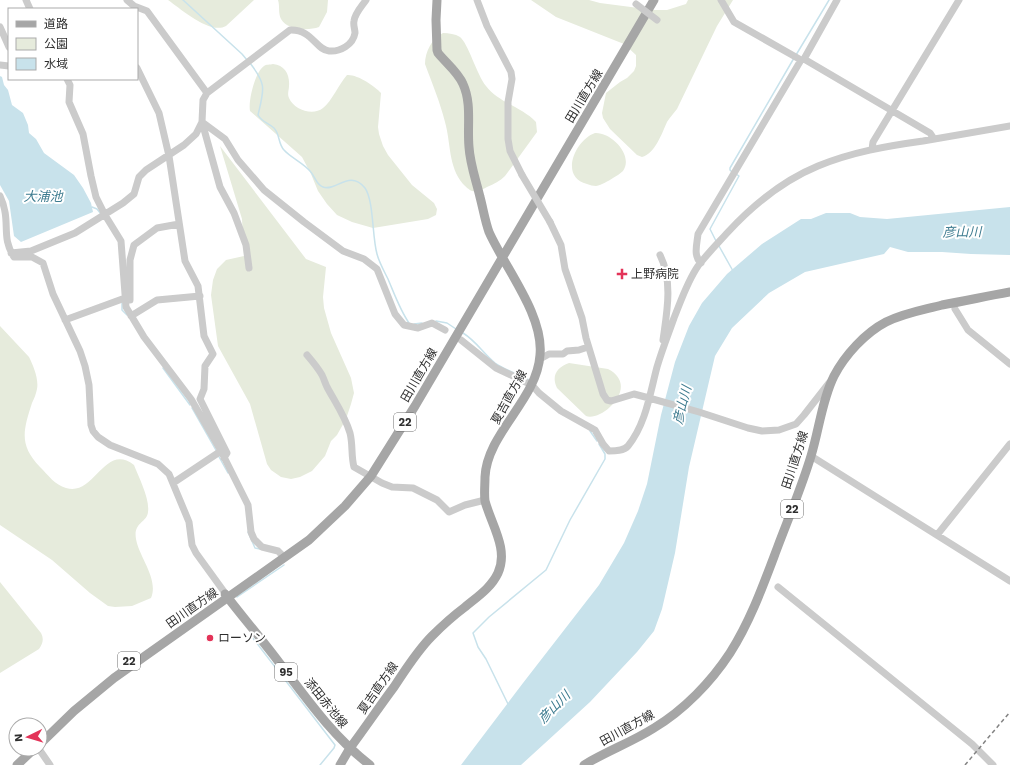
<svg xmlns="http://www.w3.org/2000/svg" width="1010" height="765" viewBox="0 0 1010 765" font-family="'Work Sans','Noto Sans JP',sans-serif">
	<rect width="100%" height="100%" fill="#fff"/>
	<path fill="#e6ebdc" d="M 168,0 L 254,0 L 226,26 C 210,35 181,9 168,0 Z
		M 278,0 L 328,0 L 327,12 L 319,27 C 308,31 287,30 281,19 C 278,13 280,6 278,0 Z
		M 531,0 L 589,0 L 600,3 L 654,10 L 667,10 L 686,4 L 688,0 L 733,0 L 717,26 L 677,109 C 674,113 670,117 667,122 C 662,133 655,154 642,157 L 637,155 L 610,129 L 603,118 L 602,113 L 606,93 L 620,82 L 627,78 L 634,71 L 636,66 L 636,55 L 624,44 L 556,17 Z
		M 443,33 C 449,33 455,34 460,37 C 468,43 477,75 486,86 C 499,103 522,107 536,122 L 537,132 L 505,176 C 500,181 494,184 487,187 C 483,189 478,192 472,191 C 469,190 465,186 463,184 C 448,166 451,143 445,122 C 440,102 432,83 425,64 C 425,52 432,38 443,33 Z
		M 273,64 C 285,65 290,75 289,86 C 289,90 287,94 289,98 C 294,110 313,116 323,108 C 332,101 339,84 347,75 C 357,74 375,86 381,93 L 378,127 L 379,134 L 383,146 L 388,155 L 412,185 L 434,203 L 437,209 L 436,215 L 428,219 L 373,228 L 352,222 L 337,215 L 327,204 L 318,191 L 311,174 L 302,157 L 250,111 C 248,101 255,72 264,66 C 266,64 270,65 273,64 Z
		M 595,133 C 611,132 634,155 623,171 C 620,174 616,176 613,178 C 608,181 602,185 596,186 C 593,186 590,185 587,184 C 559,177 575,140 595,133 Z
		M 220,146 L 306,259 L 326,267 L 323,297 L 324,308 L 331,333 L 351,378 L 354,393 L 351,404 L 346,419 L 337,435 L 331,441 L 325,456 L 312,471 L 300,477 L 291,479 L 281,477 L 271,470 L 267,464 L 250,404 L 218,346 L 211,295 L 213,280 L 217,269 L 226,260 L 244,256 L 242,219 Z
		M 0,326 L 29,357 C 33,365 39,379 37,389 C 36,394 34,399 32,403 C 23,431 19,445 40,467 C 48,475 55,485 66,488 C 95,497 104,442 134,465 C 139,478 150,499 148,512 C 147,523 133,522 136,539 C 139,557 159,579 151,598 L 132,606 L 115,607 L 108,606 L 90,593 L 52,560 L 0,525 Z
		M 569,363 L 608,369 C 641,386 602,422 586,416 L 557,388 C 551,376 557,367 569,363 Z
		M 0,582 L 41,633 C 44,639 43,643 39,649 L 0,673 Z"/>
	<path fill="#c8e2eb" d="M 0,76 L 2,77 L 4,85 L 8,90 L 12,105 L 23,113 L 28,125 L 29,133 L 36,139 L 44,153 L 74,175 L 83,188 L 91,203 L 93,212 L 21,242 L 14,236 L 9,201 L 0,185 Z
		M 1010,207 L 1010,255 L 971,254 L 942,252 L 908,252 L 890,247 L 884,254 L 805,272 L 769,293 L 732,328 L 715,356 L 689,467 L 675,553 L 662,609 L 654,631 L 637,652 L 590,702 L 521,765 L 461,765 L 523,683 L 599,585 L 624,543 L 638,511 L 647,484 L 661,415 L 675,362 L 689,326 L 702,303 L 727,274 L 762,244 L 801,219 L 811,219 L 826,213 L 850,213 L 860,217 L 887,219 Z"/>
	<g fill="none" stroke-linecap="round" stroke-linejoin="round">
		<path stroke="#c8e2eb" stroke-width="1.5" d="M 183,0 L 242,54 L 247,60
			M 796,55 L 829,0
			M 250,63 C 267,85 264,89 258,115 C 262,122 268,123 274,128 C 280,134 278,144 284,150 C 290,157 303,163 310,171 C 315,176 316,185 323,187 C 336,192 349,169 365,188 C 374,201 372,237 377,254 C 379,262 384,271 388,279 C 394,293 400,310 409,323
			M 732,172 L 730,170 L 730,168 L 794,58
			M 92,207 L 97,209 L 101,214
			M 716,241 L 710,229 L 739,176 L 736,174
			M 719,246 L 733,271
			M 122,303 L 122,310 L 127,315
			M 436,321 L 447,323 L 456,329
			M 414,324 L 422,323
			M 463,333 C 476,341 483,353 495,363 C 505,370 518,374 529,380
			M 163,368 L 190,405
			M 192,408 L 217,452
			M 590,431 L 597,441
			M 218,455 L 228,473
			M 248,532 L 255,548 L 260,549
			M 237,597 L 284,565
			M 252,637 L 335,745 L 334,748 L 320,765
			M 508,704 L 486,659 L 478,647 L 473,633 L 489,617 L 546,570 L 570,520 L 605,459 L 605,454 L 599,444"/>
		<path stroke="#cbcbcb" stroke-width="7" d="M 26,0 L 30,9
			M 127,0 L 134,6 L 147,11 L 207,93
			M 477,0 L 487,26 L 511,72 L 512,79 L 508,102 L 508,139 L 510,151 L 522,175
			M 721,0 L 734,22 L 801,60 L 804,59 L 930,133 L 934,139
			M 0,27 L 9,47
			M 804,59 L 837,0
			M 0,65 L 9,66
			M 137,68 L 159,113 L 169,156 L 185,261 L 198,286 L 204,336 L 213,354 L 205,366 L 204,389 L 200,399 L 227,453 L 224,458
			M 67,79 L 70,85 L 69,102 L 83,134 L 91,176 L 96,197 L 105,215 L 121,241 L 126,307 L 144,337 L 191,399 L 221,451 L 248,505 L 251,532 L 254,539 L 262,547 L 278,551 L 281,554
			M 202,122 L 225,139 L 238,160 L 264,190 L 304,222 L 343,251 L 364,259 L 377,269 L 395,314 L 404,325 L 418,328 L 432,323 L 445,330
			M 202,122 L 220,187 L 234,213 L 246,245 L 249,268
			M 872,149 L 873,142 L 959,0
			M 0,196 C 12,222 0,236 14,257 L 32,257 L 43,263 L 53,294 L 80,351 L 85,366 L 89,385 L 91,425 L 93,431 L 98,437 L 110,445 L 158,464 L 169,474 L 189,522 L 192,545 L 196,553 L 225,593
			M 550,222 L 561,245 L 565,269 L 582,318 L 586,338 L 603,394 L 607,400 L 611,401 L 634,394 L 649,398 L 699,412 L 748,428 L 762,431 L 779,430 L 796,424 L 804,415 L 829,383
			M 11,253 L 31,251 L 75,233 L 123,203 L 134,194 L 139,177 L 146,170 L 184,145 L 196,134 L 202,122 L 203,100 L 207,93 L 290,30 C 312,29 316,50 329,51 C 340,52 353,45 355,33 C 355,29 353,25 354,21 C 355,13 362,6 366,0
			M 660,255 C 673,281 667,312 663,340
			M 701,263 C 693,256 697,244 698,234 L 801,60
			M 130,300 L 130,260 L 134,245 L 157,228 L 179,224
			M 955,309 L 968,330 L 1010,364
			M 131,316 L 157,300 L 200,296
			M 65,320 L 125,298
			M 461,340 L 496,368 L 532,385 L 539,393 L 561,411 L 595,430 L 603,444 L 609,451 C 615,451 624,451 628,446 C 646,424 650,393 657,367 C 662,350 668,335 674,318 C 681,301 687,282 698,266 C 707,254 718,243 728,232 C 753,205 784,180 818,166 C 852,152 887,146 923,141 C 952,136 981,131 1010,126
			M 307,355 C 313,362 318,368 322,375 C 324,379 325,383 327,387 C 335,402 345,416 350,433 C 353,445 351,456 354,467 L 382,483 L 392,487 L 413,488 L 437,500 L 449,512 L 465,505 L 485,500
			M 540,359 L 549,354 L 563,354 L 567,351 L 579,350 L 588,347
			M 811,456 L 1010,581
			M 173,483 L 221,451
			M 937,535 L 1010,444
			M 778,587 L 972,744 L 993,765
			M 39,749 L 50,765"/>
		<path stroke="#a6a6a6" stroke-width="9" d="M 225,594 C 241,615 259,636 275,657 C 304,695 332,736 370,765
			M 40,744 L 74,711 L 114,678 L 309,540 L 345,506 L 371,476 L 415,406 L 654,0
			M 17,765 L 34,749
			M 340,765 L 350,748 C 365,728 379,707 394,687 C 406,669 417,651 432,636 C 442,626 453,616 465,607 C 477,597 491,588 498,573 C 509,549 491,524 485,501 C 484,493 485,485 485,477 C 487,433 537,400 540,355 C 544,315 505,268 489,232 C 485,221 483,208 480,197 C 476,180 470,164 469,147 C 467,125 472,104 463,84 C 458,72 446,63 438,53 L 437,50 L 436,20 L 437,0
			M 584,765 C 607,751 632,742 654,728 C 684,710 711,682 730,653 C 751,620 764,583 778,546 C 789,517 802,486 811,456 C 819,430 822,400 834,376 C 845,355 865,333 886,322 C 904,313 923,310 942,305 C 965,301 987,296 1010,292"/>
		<path stroke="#838383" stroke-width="1.5" stroke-dasharray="4 3" stroke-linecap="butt" d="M 965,765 L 1010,712"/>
		<path stroke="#cbcbcb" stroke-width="7" d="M 636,4 L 657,20
			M 522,175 L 550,222"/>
	</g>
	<g fill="#e33358" stroke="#fff" stroke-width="1.5">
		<path d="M620 268h4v4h4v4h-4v4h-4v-4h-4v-4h4z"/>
		<circle cx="210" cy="638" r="4"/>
	</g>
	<g text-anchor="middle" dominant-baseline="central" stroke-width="4" stroke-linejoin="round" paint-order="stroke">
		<g fill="#fff" stroke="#6d6d6d" stroke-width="1">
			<rect x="394" y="413" width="22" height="18" rx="3"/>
			<rect x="781" y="500" width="22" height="18" rx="3"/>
			<rect x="118" y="652" width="22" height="18" rx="3"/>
			<rect x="275" y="663" width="22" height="18" rx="3"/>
		</g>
		<g font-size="11" font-weight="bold" fill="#2e2e2e">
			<text x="405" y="422">22</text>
			<text x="792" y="509">22</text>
			<text x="129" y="661">22</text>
			<text x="286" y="672">95</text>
		</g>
		<g font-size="12" fill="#2e2e2e" stroke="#fff">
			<text transform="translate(584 96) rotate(-59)">田川直方線</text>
			<text transform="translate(419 375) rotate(-60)">田川直方線</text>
			<text transform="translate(509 397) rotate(-61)">夏吉直方線</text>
			<text transform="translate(795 460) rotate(-72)">田川直方線</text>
			<text transform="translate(192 608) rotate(-35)">田川直方線</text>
			<text transform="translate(378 688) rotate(-55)">夏吉直方線</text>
			<text transform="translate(326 703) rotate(51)">添田赤池線</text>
			<text transform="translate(627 728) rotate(-29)">田川直方線</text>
		</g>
		<g font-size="12" fill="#2e2e2e" stroke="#fff" text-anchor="start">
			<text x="631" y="274">上野病院</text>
			<text x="218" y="638">ローソン</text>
		</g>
		<g font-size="13" font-style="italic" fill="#3d7b8f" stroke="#fff">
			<text x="43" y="196">大浦池</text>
			<text transform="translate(962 232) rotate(-1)">彦山川</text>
			<text transform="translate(682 405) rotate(-76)">彦山川</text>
			<text transform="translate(554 707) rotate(-45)">彦山川</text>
		</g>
	</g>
	<rect x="8" y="8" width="130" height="72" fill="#ffffff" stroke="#ababab"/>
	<rect x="16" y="21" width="20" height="6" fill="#a6a6a6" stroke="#ababab"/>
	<text x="44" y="28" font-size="12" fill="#2e2e2e">道路</text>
	<rect x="16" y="38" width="20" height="12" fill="#e6ebdc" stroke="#ababab"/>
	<text x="44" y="48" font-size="12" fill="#2e2e2e">公園</text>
	<rect x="16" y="58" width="20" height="12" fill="#c8e2eb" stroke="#ababab"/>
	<text x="44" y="68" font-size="12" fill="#2e2e2e">水域</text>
	<g transform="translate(28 737) rotate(265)"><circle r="19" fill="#ffffff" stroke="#ababab"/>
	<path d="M0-3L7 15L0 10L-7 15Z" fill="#e33358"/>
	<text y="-6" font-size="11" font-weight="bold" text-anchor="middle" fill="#2e2e2e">N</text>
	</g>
</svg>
